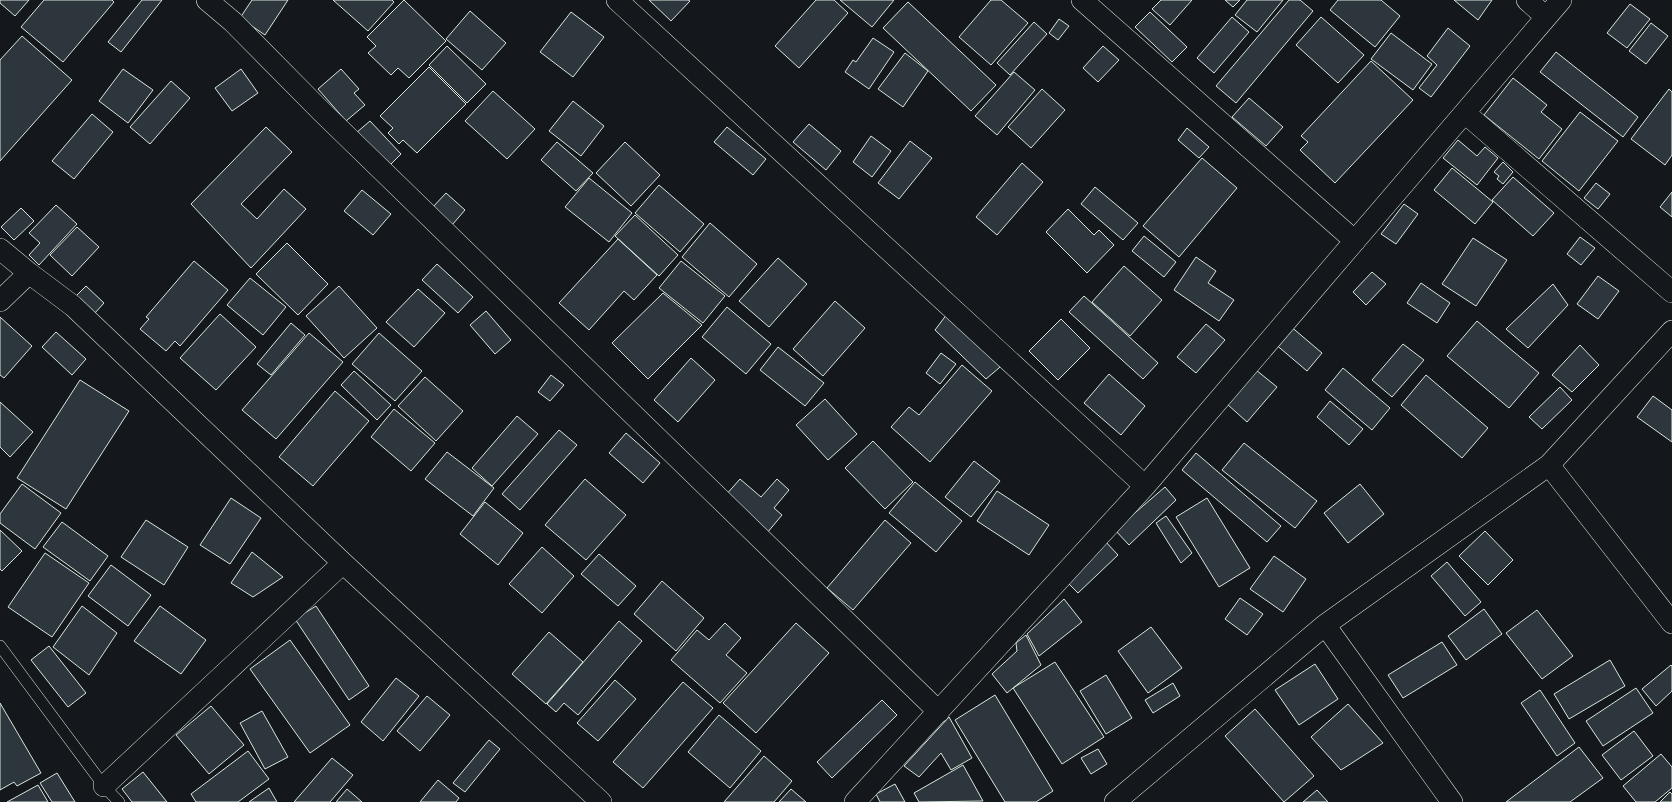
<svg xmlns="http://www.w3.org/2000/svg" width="1672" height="802" viewBox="0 0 1672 802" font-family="'IBM Plex Serif',serif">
	<rect width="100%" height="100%" fill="#14181c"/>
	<path fill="#2c363c" stroke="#d8e6dc" d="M 0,0 L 29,0 L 15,16 L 0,3 Z
		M 44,0 L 112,0 L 114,2 L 63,62 L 21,27 Z
		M 142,0 L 162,0 L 121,52 L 108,42 Z
		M 252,0 L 288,0 L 265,35 L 240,18 Z
		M 333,0 L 392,0 L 394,2 L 368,31 Z
		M 404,0 L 446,41 L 409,78 L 398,68 L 391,75 L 368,53 L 376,46 L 367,37 Z
		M 649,0 L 688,0 L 690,1 L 671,21 Z
		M 816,0 L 834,0 L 848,13 L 799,68 L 775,46 Z
		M 840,0 L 894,0 L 872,27 Z
		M 991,0 L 1001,0 L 1028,23 L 991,65 L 959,37 Z
		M 1161,0 L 1192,0 L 1170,25 L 1152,9 Z
		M 1225,0 L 1240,0 L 1233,7 Z
		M 1247,0 L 1283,0 L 1257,32 L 1235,15 Z
		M 1289,0 L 1300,0 L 1313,11 L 1236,103 L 1216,86 Z
		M 1338,0 L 1381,0 L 1400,16 L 1375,47 L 1330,10 Z
		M 1454,0 L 1492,0 L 1478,20 Z
		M 908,2 L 996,85 L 971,111 L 883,28 Z
		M 1630,4 L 1650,19 L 1627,48 L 1607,33 Z
		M 470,11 L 506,43 L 482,70 L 446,39 Z
		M 571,12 L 604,37 L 573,77 L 540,52 Z
		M 1150,12 L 1187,47 L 1172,62 L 1135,27 Z
		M 1232,17 L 1249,32 L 1214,73 L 1197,58 Z
		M 1321,17 L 1364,55 L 1338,83 L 1296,45 Z
		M 1059,19 L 1069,26 L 1058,40 L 1049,33 Z
		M 1034,22 L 1047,34 L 1010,75 L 997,63 Z
		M 1651,23 L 1668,36 L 1646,64 L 1629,51 Z
		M 1448,28 L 1470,46 L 1431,97 L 1419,88 L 1437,65 L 1427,56 Z
		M 1391,33 L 1432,64 L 1413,90 L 1371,59 Z
		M 22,36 L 72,80 L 0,161 L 0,60 Z
		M 873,38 L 894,52 L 869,89 L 845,72 L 853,60 L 856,62 Z
		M 447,46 L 486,84 L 467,103 L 429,65 Z
		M 1103,46 L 1119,60 L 1098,82 L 1083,68 Z
		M 1556,52 L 1638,117 L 1623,137 L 1540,72 Z
		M 905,53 L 928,71 L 903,107 L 878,89 Z
		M 1371,61 L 1413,100 L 1335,183 L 1300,150 L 1308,142 L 1301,136 Z
		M 429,67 L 466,104 L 417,153 L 403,140 L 399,144 L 388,133 L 393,128 L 380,116 Z
		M 123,69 L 153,90 L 128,123 L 99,101 Z
		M 241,69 L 258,93 L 232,111 L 215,88 Z
		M 341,69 L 359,89 L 354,93 L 365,105 L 346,121 L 318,89 Z
		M 1014,72 L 1035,90 L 997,135 L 975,116 Z
		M 1513,78 L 1547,105 L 1541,112 L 1562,129 L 1539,159 L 1484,115 Z
		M 171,81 L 190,98 L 150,144 L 130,127 Z
		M 1042,89 L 1065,110 L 1031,148 L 1008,127 Z
		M 1669,89 L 1672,92 L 1672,155 L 1665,165 L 1631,139 Z
		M 493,91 L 535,129 L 507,159 L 465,121 Z
		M 1249,98 L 1283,127 L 1266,146 L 1232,117 Z
		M 573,101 L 604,126 L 581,156 L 549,131 Z
		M 1580,112 L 1618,141 L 1579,191 L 1542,161 Z
		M 92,114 L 113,132 L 74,179 L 52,161 Z
		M 370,121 L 401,154 L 388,167 L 356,133 Z
		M 809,124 L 841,151 L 826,170 L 793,142 Z
		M 266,127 L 292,152 L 241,204 L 257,219 L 284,189 L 306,209 L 251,268 L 191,204 Z
		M 727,127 L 766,159 L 753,175 L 714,142 Z
		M 1187,128 L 1209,147 L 1199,158 L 1178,140 Z
		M 871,136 L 891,151 L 872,177 L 853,162 Z
		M 1458,140 L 1477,156 L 1485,147 L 1498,158 L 1477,185 L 1443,158 Z
		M 910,141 L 932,158 L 899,199 L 878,183 Z
		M 557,142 L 593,173 L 576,191 L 541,160 Z
		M 625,142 L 660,175 L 631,206 L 596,173 Z
		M 1202,158 L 1237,188 L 1179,257 L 1143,226 Z
		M 1503,162 L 1513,172 L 1503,184 L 1497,179 L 1499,176 L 1494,172 Z
		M 1022,163 L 1043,182 L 997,235 L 976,217 Z
		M 1452,168 L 1493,202 L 1475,224 L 1434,190 Z
		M 1513,177 L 1554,213 L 1533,236 L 1492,200 Z
		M 589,178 L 632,213 L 609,242 L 565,207 Z
		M 1596,183 L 1610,194 L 1598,209 L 1584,198 Z
		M 659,185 L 704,224 L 680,252 L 635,213 Z
		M 1095,187 L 1138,223 L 1123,240 L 1081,204 Z
		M 362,190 L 391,214 L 373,235 L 344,211 Z
		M 1672,192 L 1672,217 L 1660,207 Z
		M 446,193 L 465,210 L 452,225 L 432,208 Z
		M 1404,204 L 1418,214 L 1396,244 L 1381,234 Z
		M 56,205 L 77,224 L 39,265 L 29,255 L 40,243 L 29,233 Z
		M 21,208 L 34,221 L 14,240 L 1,227 Z
		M 1068,209 L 1094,235 L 1099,230 L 1114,245 L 1087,273 L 1046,232 Z
		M 635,215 L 678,255 L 659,276 L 615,236 Z
		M 710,223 L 757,264 L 729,297 L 682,257 Z
		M 77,227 L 99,247 L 72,276 L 50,255 Z
		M 1144,236 L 1176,262 L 1164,277 L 1132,251 Z
		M 1580,237 L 1595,248 L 1581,265 L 1567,254 Z
		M 1473,238 L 1507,260 L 1476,306 L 1442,284 Z
		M 618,239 L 657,275 L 634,300 L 624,291 L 589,330 L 559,303 Z
		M 287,243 L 328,284 L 298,315 L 256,274 Z
		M 1196,257 L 1216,271 L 1208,283 L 1234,300 L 1219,321 L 1174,290 Z
		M 778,258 L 807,284 L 769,327 L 739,301 Z
		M 194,261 L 228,290 L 180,346 L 175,341 L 166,351 L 140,329 L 149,319 L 146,317 Z
		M 681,261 L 725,296 L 703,323 L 659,288 Z
		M 437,264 L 473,297 L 458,313 L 422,280 Z
		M 1124,266 L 1162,300 L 1130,336 L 1092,302 Z
		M 1372,272 L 1386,284 L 1366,305 L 1353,292 Z
		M 1598,276 L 1619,291 L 1598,319 L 1577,304 Z
		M 250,278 L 286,307 L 263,335 L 227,305 Z
		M 1421,283 L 1450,303 L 1437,323 L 1407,303 Z
		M 1553,284 L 1568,305 L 1528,348 L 1506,329 Z
		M 86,286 L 104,303 L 94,314 L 75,297 Z
		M 339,286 L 377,328 L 344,358 L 306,316 Z
		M 418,289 L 445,313 L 414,347 L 386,322 Z
		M 663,293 L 702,325 L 648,379 L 612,343 Z
		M 1084,296 L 1158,363 L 1143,379 L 1069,312 Z
		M 835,301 L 865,328 L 823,376 L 793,349 Z
		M 727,307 L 771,344 L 746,374 L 702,337 Z
		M 950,310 L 1006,362 L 986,379 L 935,330 Z
		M 486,311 L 511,340 L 495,354 L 470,325 Z
		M 220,314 L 256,347 L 216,390 L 180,358 Z
		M 0,317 L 32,346 L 4,378 L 0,375 Z
		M 1061,319 L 1090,348 L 1058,380 L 1029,351 Z
		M 1477,321 L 1539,373 L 1509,408 L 1447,356 Z
		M 291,323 L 305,335 L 271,375 L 257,364 Z
		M 1206,324 L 1225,340 L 1196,373 L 1177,357 Z
		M 1289,325 L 1322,353 L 1307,371 L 1274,343 Z
		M 56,332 L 86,359 L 72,375 L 42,347 Z
		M 309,333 L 343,362 L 276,439 L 242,410 Z
		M 379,333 L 422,371 L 395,401 L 352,364 Z
		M 1403,344 L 1424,360 L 1392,397 L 1372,380 Z
		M 1580,345 L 1599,365 L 1572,392 L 1552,375 Z
		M 778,347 L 824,383 L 805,406 L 760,370 Z
		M 941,353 L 956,364 L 940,384 L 926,373 Z
		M 691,358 L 715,380 L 678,422 L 654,400 Z
		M 962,365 L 992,391 L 930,462 L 891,427 L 909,407 L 919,415 Z
		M 1343,368 L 1390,408 L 1372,430 L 1325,390 Z
		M 1256,370 L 1277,387 L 1247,422 L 1227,404 Z
		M 354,371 L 391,405 L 377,420 L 341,385 Z
		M 1109,374 L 1145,406 L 1121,435 L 1084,403 Z
		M 551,375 L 564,385 L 550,401 L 538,392 Z
		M 1426,375 L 1488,428 L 1462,458 L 1401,405 Z
		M 425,377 L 463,411 L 436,441 L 398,406 Z
		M 80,380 L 129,411 L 66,509 L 17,478 Z
		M 1560,387 L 1572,400 L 1542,429 L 1529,417 Z
		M 335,391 L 369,421 L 313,486 L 279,457 Z
		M 1653,396 L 1672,410 L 1672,442 L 1637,417 Z
		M 825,399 L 857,434 L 828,460 L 796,425 Z
		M 1330,401 L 1363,429 L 1349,445 L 1317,417 Z
		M 0,402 L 33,432 L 10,457 L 0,447 Z
		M 394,409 L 435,443 L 411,471 L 371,437 Z
		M 517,416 L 538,434 L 492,486 L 472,468 Z
		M 559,430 L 577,445 L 520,510 L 502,494 Z
		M 626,433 L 660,463 L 643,483 L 609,453 Z
		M 873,441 L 913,482 L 885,509 L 845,468 Z
		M 1244,443 L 1317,501 L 1295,528 L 1222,470 Z
		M 447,452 L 494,488 L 473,516 L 425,479 Z
		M 1196,453 L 1281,526 L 1267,542 L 1182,470 Z
		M 974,461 L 1000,481 L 971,517 L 945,497 Z
		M 585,479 L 626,515 L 586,560 L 545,525 Z
		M 740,479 L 761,497 L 777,479 L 789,490 L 774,508 L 782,515 L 767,533 L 725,496 Z
		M 915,482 L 962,521 L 936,552 L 889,513 Z
		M 22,484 L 61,513 L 35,549 L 0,523 L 0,514 Z
		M 1360,484 L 1384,514 L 1348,543 L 1324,513 Z
		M 1165,487 L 1176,500 L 1129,545 L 1115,530 Z
		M 997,491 L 1049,525 L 1029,555 L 977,521 Z
		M 231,498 L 261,518 L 230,564 L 200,545 Z
		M 1207,498 L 1250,568 L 1219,587 L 1176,517 Z
		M 485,502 L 523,533 L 498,565 L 460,534 Z
		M 1166,516 L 1192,553 L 1181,563 L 1156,523 Z
		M 146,520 L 188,547 L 164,585 L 121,557 Z
		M 885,520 L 911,543 L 853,610 L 827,588 Z
		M 62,522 L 108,556 L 90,581 L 43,547 Z
		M 0,530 L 22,551 L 2,571 L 0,569 Z
		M 1485,531 L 1513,560 L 1488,585 L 1459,556 Z
		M 1104,540 L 1118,555 L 1078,593 L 1066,581 Z
		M 542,547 L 574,576 L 542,613 L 509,584 Z
		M 252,552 L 283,577 L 253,597 L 231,583 Z
		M 45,553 L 89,583 L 52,637 L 8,607 Z
		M 599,554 L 636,586 L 618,606 L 581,574 Z
		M 1274,556 L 1306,579 L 1283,612 L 1250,589 Z
		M 1447,562 L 1481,602 L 1465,616 L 1431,576 Z
		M 111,565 L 151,595 L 128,626 L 88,596 Z
		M 662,581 L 704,618 L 676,651 L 634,614 Z
		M 1240,598 L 1263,614 L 1247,635 L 1225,619 Z
		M 1064,599 L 1082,622 L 1039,656 L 1027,634 Z
		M 82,606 L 117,633 L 89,675 L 53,647 Z
		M 160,606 L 206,640 L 181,674 L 134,641 Z
		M 316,606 L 369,686 L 349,700 L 295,619 Z
		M 1484,609 L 1502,634 L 1466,660 L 1448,636 Z
		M 1537,610 L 1573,656 L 1542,679 L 1506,633 Z
		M 619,621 L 642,641 L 578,715 L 564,703 L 556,712 L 547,704 Z
		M 725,623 L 741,638 L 726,655 L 747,673 L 720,703 L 671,660 L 697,630 L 709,640 Z
		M 796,623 L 829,653 L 756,733 L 723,703 Z
		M 1151,627 L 1182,668 L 1148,693 L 1118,651 Z
		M 549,632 L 583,662 L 546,704 L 512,674 Z
		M 1026,635 L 1041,665 L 1007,693 L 992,674 L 1017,651 L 1016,643 Z
		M 290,640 L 350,725 L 310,753 L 250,669 Z
		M 1442,642 L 1457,665 L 1403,698 L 1388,675 Z
		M 49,646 L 86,693 L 68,707 L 31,660 Z
		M 1610,660 L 1625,686 L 1569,719 L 1554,694 Z
		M 1055,662 L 1104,737 L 1062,764 L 1013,688 Z
		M 1315,664 L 1338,699 L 1299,725 L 1275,690 Z
		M 1671,665 L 1672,666 L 1672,691 L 1656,706 L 1642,689 Z
		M 1106,675 L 1132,718 L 1106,734 L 1080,691 Z
		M 396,678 L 419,696 L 383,741 L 361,722 Z
		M 615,680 L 636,699 L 598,741 L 577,723 Z
		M 683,682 L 713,708 L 643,788 L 613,762 Z
		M 1173,683 L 1180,696 L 1153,713 L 1145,700 Z
		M 1636,688 L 1653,713 L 1603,746 L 1586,721 Z
		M 1540,690 L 1575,743 L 1557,756 L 1521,703 Z
		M 995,695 L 1053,791 L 1036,802 L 1005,802 L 955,720 Z
		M 427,696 L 450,715 L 420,751 L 397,731 Z
		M 882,700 L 897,715 L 832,778 L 817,762 Z
		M 0,703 L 41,773 L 17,786 L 14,782 L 0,790 Z
		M 1348,704 L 1383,743 L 1341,770 L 1311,737 Z
		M 211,706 L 244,745 L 209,774 L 176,735 Z
		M 1255,709 L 1314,776 L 1284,802 L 1225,736 Z
		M 262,711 L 288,757 L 265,769 L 240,723 Z
		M 719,715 L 761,751 L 730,788 L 688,752 Z
		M 949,717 L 972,758 L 951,770 L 941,753 L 919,777 L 904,766 Z
		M 1634,731 L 1653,756 L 1621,780 L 1602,755 Z
		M 489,740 L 500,749 L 465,792 L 453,783 Z
		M 1579,747 L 1603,778 L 1570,802 L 1506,802 Z
		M 1098,749 L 1107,764 L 1091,774 L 1081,758 Z
		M 248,751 L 269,779 L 238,802 L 196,802 L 191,794 Z
		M 1661,754 L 1672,767 L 1672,788 L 1655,802 L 1636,802 L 1623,786 Z
		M 764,756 L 792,781 L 774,802 L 724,802 Z
		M 332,758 L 353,775 L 330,802 L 294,802 Z
		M 963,765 L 983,801 L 919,802 L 914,793 Z
		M 143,772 L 167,802 L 132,802 L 122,789 Z
		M 57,773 L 75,802 L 52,802 L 40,783 Z
		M 438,780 L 459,798 L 456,802 L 420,802 Z
		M 895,784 L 905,802 L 880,802 L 876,794 Z
		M 38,785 L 48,802 L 7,802 Z
		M 269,788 L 277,802 L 249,802 Z
		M 347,789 L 362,802 L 336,802 Z
		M 791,789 L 806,802 L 779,802 Z
		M 1317,790 L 1328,802 L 1303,802 Z
		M 1670,792 L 1672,794 L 1672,802 L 1660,802 Z"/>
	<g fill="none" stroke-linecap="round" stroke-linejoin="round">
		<defs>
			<path id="service" d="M 0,646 L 104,786 L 119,802"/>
			<path id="minor" d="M 207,0 L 233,22 L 321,111 L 939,712
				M 617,0 L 1145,486
				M 1082,0 L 1355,241
				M 1527,0 L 1546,17
				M 1465,113 L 1672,292
				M 0,249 L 29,273
				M 0,301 L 29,273 L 73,306 L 343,563 L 601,802
				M 1549,465 L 1672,623
				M 104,786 L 343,563
				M 855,802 L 1145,486 L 1561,0
				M 1115,802 L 1325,625
				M 1452,802 L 1325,625 L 1549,465 L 1672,331"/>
		</defs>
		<use href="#service" stroke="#d8e6dc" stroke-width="12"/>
		<use href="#minor" stroke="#d8e6dc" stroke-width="22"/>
		<use href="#service" stroke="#14181c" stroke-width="11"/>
		<use href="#minor" stroke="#14181c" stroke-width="21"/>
	</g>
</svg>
